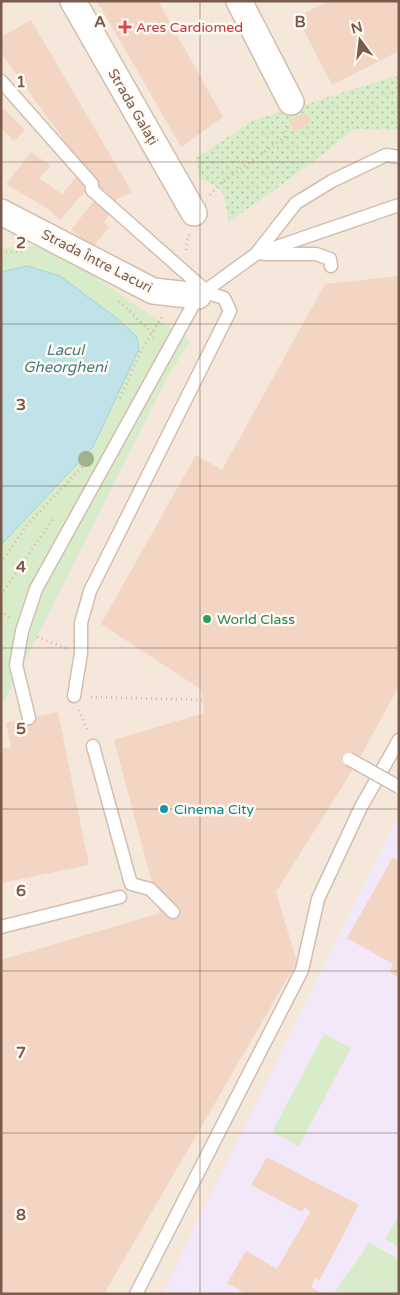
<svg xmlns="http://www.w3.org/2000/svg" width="400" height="1295" viewBox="0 0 400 1295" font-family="'Varela Round',sans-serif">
	<defs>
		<pattern id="grass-dots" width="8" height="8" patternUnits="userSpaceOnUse" patternTransform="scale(1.25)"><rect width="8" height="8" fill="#d8ecc9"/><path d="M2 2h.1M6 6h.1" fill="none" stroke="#b4c2a5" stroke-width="1.8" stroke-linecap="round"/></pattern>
	</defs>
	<rect width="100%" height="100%" fill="#fdf6ec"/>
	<path fill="#f5e8da" d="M 1,1 L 399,1 L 399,1294 L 1,1294 Z"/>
	<path fill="#f3e8fa" d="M 399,814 L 399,1294 L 162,1294 Z"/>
	<path fill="url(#grass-dots)" d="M 399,75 L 399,130 L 354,129 L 305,168 L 229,222 L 223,192 L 211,183 L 200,179 L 196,158 L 252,121 Z"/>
	<path fill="#d8ecc9" d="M 48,245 L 190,341 L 166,380 L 1,708 L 1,545 L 93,447 L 139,349 L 27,266 L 1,272 L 1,248 Z
		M 324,1034 L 351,1048 L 299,1146 L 272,1132 Z
		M 399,1215 L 399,1247 L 385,1239 Z
		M 369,1243 L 399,1259 L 399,1294 L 335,1292 Z"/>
	<path fill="#bfe3e8" stroke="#a5d3da" d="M 27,266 L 60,276 L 119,320 L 137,337 L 139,349 L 93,447 L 1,545 L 1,272 Z"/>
	<path fill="#f3d5c3" d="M 97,1 L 158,1 L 223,117 L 181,147 Z
		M 328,1 L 399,1 L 399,51 L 332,85 L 297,17 Z
		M 31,20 L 132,192 L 109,203 L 1,53 L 1,37 Z
		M 1,106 L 25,130 L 14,141 L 1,128 Z
		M 305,112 L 311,122 L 294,132 L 289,121 Z
		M 31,152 L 51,166 L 39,178 L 62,194 L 78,175 L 90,186 L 60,220 L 48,209 L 6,184 Z
		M 96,198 L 113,211 L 104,222 L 109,227 L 93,247 L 71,230 Z
		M 399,276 L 399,686 L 357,763 L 276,892 L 297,962 L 104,1294 L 1,1294 L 1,960 L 160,913 L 114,740 L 204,713 L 202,690 L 101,624 L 196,455 L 222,470 L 325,284 Z
		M 58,712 L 89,865 L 1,883 L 1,749 L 11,747 L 6,723 Z
		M 393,857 L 399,861 L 399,978 L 390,972 L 393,964 L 347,938 Z
		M 267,1157 L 359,1205 L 319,1281 L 315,1278 L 311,1287 L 323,1294 L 246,1294 L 227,1283 L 246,1251 L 277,1269 L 310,1212 L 305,1207 L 302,1212 L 251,1185 Z"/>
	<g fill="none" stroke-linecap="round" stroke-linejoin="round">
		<defs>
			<path id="service" d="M 1,81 L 92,184 L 92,190 L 205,290
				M 256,254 L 296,203 L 332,181 L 386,155 L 399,157
				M 264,254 L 316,254 L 330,259 L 331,266
				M 74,696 L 81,653 L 81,623 L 90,591 L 230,311 L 224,298 L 211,294 L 198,296
				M 29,718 L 16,665 L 22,631 L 36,589 L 198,296 L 256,254 L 399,205
				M 93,746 L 131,884 L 150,889 L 173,912
				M 1,927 L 120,897
				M 136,1294 L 302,970 L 318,899 L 361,807 L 399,740"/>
			<path id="minor" d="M 73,1 L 194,213
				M 239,1 L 291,102
				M 1,212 L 153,291 L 198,296"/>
		</defs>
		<use href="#service" stroke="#d1beb0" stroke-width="15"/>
		<use href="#minor" stroke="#d1beb0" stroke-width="28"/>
		<path stroke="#d9b8a5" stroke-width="3" stroke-dasharray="1 4" stroke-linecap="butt" d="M 210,195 L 221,183 L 285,137 L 287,123
			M 186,250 L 189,234
			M 1,253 L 25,251
			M 119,301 L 151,332 L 154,340
			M 120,398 L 140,353 L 163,315
			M 1,563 L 27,525 L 83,466
			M 1,595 L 53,519
			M 1,610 L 9,618
			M 37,637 L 66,648
			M 91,697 L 203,700
			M 79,710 L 88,732"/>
		<use href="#service" stroke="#fff" stroke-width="12"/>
		<use href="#minor" stroke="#fff" stroke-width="25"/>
		<defs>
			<path id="service-bridge" d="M 349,759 L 399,787"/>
		</defs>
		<use href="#service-bridge" stroke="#d1beb0" stroke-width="15" stroke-linecap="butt"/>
		<use href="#service-bridge" stroke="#fff" stroke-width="12"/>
	</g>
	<circle fill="#a0b28e" cx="86" cy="459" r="8"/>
	<path fill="none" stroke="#7a5c4d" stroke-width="1" stroke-opacity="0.55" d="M 200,1 L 200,1294M 1,162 L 399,162M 1,324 L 399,324M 1,486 L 399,486M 1,648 L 399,648M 1,809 L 399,809M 1,971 L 399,971M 1,1133 L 399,1133"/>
	<path fill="#e0444e" stroke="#fffaf3" stroke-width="2" d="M122.5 19.5h5v5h5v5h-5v5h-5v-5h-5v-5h5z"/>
	<circle fill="#2e9e5b" stroke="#fffaf3" stroke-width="2" cx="207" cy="619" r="5"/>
	<circle fill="#0f9aa8" stroke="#fffaf3" stroke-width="2" cx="164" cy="809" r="5"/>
	<g text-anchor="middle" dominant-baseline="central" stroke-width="5" stroke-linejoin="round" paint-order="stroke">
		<g font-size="14" fill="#be3a42" stroke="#fffaf3" text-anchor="start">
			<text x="136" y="27">Ares Cardiomed</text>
		</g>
		<g font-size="14" fill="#7a5c4d" stroke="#fffaf3">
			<text transform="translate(133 107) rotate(60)">Strada Galați</text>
			<text transform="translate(97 261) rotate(27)">Strada Între Lacuri</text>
		</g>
		<g font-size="14" fill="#27864d" stroke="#fffaf3" text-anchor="start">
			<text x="217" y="619">World Class</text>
		</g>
		<g font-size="14" fill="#0d838f" stroke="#fffaf3" text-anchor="start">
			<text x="174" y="809">Cinema City</text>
		</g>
		<g font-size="15" font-style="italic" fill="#437c86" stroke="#fffaf3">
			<text x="65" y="350">Lacul<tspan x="65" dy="17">Gheorgheni</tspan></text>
		</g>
	</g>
	<g font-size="16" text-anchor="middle" font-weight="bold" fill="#7a5c4d" stroke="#fffaf3" stroke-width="5" stroke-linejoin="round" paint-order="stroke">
		<text x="100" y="27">A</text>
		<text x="300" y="27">B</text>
		<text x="21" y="87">1</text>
		<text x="21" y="248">2</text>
		<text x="21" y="410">3</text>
		<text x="21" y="572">4</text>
		<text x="21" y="734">5</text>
		<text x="21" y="896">6</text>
		<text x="21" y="1058">7</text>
		<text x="21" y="1220">8</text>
	</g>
	<rect width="400" height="1295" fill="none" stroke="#7a5c4d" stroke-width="5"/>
	<g transform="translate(360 40) rotate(345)" stroke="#fffaf3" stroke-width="4" paint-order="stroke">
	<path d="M0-4L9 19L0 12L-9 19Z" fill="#7a5c4d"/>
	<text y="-8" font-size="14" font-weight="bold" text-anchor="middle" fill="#7a5c4d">N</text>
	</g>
</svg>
